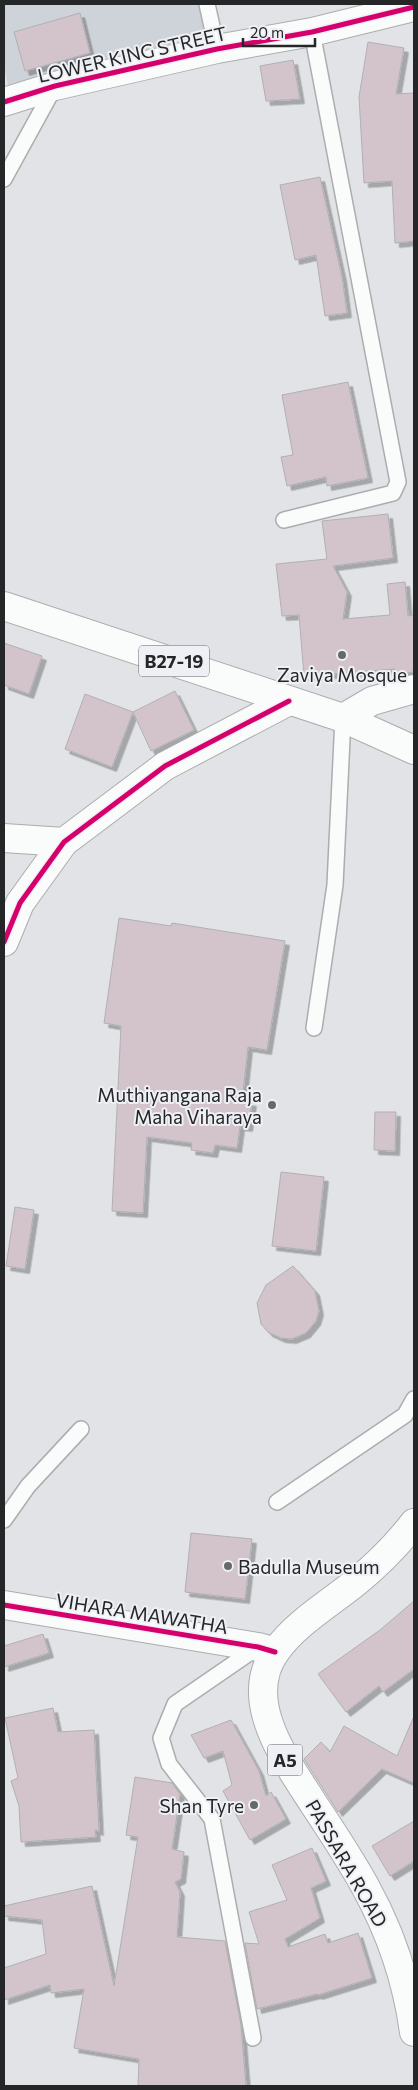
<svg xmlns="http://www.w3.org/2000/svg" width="418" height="2090" viewBox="0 0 418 2090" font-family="Commissioner,sans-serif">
	<defs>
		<filter id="shadow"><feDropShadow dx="4.5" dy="4.5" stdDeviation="0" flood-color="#0004"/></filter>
	</defs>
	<rect width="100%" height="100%" fill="#e1e3e6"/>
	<path fill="#ced2d9" d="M 4,4 L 207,4 L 214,33 L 8,86 L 4,65 Z"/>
	<path fill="#d2c4ca" stroke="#b0b0b2" filter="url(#shadow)" d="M 80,13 L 90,53 L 25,71 L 14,32 Z
		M 368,42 L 404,48 L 396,94 L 414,93 L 414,241 L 395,243 L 392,181 L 364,183 L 359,97 Z
		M 293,60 L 300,99 L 266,101 L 260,66 Z
		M 320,177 L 342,277 L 347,313 L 325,316 L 316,255 L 295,260 L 280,185 Z
		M 348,382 L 368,478 L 327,486 L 326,477 L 287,486 L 281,457 L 293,455 L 282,395 Z
		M 388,514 L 393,558 L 333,566 L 347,592 L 343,619 L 390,615 L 387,584 L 405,582 L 408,616 L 414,615 L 414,672 L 396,674 L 395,669 L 304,676 L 299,615 L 282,616 L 276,564 L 327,559 L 322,521 Z
		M 4,643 L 42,656 L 29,694 L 4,685 Z
		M 175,691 L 194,730 L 151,751 L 133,712 Z
		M 85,694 L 133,712 L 112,767 L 65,749 Z
		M 119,918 L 171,926 L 172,923 L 285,941 L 267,1050 L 248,1047 L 242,1101 L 252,1102 L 248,1127 L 240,1126 L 237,1148 L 215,1145 L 213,1153 L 191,1150 L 192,1143 L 147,1137 L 143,1213 L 112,1211 L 121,1026 L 104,1023 Z
		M 375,1112 L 396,1112 L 395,1151 L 374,1150 Z
		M 281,1172 L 324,1177 L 316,1251 L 272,1246 Z
		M 15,1207 L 34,1210 L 25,1269 L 6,1266 Z
		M 293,1266 L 315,1291 L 319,1311 L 316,1321 L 306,1333 L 292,1339 L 281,1338 L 268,1332 L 261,1324 L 257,1303 L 266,1285 Z
		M 191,1533 L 252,1539 L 245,1599 L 185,1592 Z
		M 414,1601 L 414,1669 L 383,1692 L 379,1686 L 346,1712 L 318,1674 L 380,1630 Z
		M 43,1634 L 49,1653 L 4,1667 L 4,1646 Z
		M 53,1708 L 58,1732 L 94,1730 L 99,1831 L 95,1830 L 96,1837 L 21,1842 L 19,1806 L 11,1781 L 18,1778 L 5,1718 Z
		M 414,1716 L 414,1783 L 382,1769 L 338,1812 L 304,1759 L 321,1742 L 330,1752 L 344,1726 L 397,1756 Z
		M 231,1720 L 259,1771 L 266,1796 L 271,1792 L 286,1819 L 250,1840 L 223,1791 L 232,1785 L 223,1751 L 204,1758 L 191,1735 Z
		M 135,1777 L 172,1783 L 180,1794 L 172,1849 L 184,1852 L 181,1879 L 175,1882 L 180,1892 L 177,1937 L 225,1941 L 241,2025 L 246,2086 L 138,2086 L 139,2059 L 74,2048 L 84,1989 L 51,1993 L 50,1985 L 4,2000 L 4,1968 L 46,1954 L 42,1920 L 4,1916 L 4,1906 L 92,1886 L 114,1986 L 138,1837 L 126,1835 Z
		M 414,1821 L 414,1861 L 390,1876 L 372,1846 Z
		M 312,1848 L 326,1881 L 311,1888 L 320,1918 L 285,1939 L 288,1947 L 325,1934 L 328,1943 L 358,1933 L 372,1978 L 318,1995 L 317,1994 L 257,2009 L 245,1943 L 259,1944 L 249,1912 L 287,1900 L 272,1865 Z"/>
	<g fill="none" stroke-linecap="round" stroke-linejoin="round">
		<defs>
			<path id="service" d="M 207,4 L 217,49
				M 4,179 L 55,86
				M 284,520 L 393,493 L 398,482 L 312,32
				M 314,1028 L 335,885 L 343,718
				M 277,1502 L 405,1415 L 414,1399
				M 4,1520 L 28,1486 L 81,1429
				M 253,2038 L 212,1819 L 169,1764 L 161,1738 L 175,1704 L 258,1647"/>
			<path id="minor" d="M 4,102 L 55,86 L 217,49 L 312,32 L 414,7
				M 4,838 L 64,842
				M 4,942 L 20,903 L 64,842 L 165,766 L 289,701
				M 4,1605 L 258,1647 L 275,1652"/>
			<path id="primary" d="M 4,606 L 343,718 L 414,750
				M 343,718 L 372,701 L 414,689"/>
			<path id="trunk" d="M 414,1523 C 397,1545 377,1565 356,1582 C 329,1604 296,1623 276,1651 C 240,1700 287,1762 313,1803 C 331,1830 349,1857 365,1886 C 390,1931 407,1981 414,2032"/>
		</defs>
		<use href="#service" stroke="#abadae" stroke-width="18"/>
		<use href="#minor" stroke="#abadae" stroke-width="30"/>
		<use href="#primary" stroke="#abadae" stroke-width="30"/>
		<use href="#trunk" stroke="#abadae" stroke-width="30"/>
		<use href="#service" stroke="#fafbfb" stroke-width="15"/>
		<use href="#minor" stroke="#fafbfb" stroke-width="28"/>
		<use href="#primary" stroke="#fafbfb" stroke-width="28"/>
		<use href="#trunk" stroke="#fafbfb" stroke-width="28"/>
		<defs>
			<path id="cycleway" d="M 4,102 L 55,86 L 217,49 L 312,32 L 414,7
				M 4,942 L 20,903 L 64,842 L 165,766 L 289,701
				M 4,1605 L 258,1647 L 275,1652"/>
		</defs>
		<use href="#cycleway" stroke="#eef0f5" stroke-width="8"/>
		<use href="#cycleway" stroke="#d6006c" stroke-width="5"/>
	</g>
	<g fill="#67686a" stroke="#eef0f5" stroke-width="2">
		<circle cx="342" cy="655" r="5"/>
		<circle cx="272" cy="1105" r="5"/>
		<circle cx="228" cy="1566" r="5"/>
		<circle cx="254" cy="1805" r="5"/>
	</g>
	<g text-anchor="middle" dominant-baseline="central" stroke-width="4" stroke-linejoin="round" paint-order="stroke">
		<g fill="#eef0f5" stroke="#616365" stroke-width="1">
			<rect x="139" y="645.5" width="70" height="31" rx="4"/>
			<rect x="267.5" y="1744.5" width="35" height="31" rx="4"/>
		</g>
		<g font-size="18" font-weight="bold" fill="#252627">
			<text x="174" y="661">B27-19</text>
			<text x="285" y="1760">A5</text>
		</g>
		<g font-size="19" fill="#252627" stroke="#eef0f5">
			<text transform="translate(132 54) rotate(-13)">LOWER KING STREET</text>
			<text transform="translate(142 1613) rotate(9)">VIHARA MAWATHA</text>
			<text transform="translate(347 1863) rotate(60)">PASSARA ROAD</text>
		</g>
		<g font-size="19" fill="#252627" stroke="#eef0f5" text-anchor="end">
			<text x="342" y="674" text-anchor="middle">Zaviya Mosque</text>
			<text x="262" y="1094">Muthiyangana Raja<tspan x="262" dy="22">Maha Viharaya</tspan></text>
			<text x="238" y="1566" text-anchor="start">Badulla Museum</text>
			<text x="244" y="1805">Shan Tyre</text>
		</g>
	</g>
	<rect width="418" height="2090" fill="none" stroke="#252627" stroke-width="10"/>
	<path d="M243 38v8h72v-8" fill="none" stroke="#252627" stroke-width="2.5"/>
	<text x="250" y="38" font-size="15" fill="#252627" stroke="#eef0f5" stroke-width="4" paint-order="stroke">20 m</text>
</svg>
